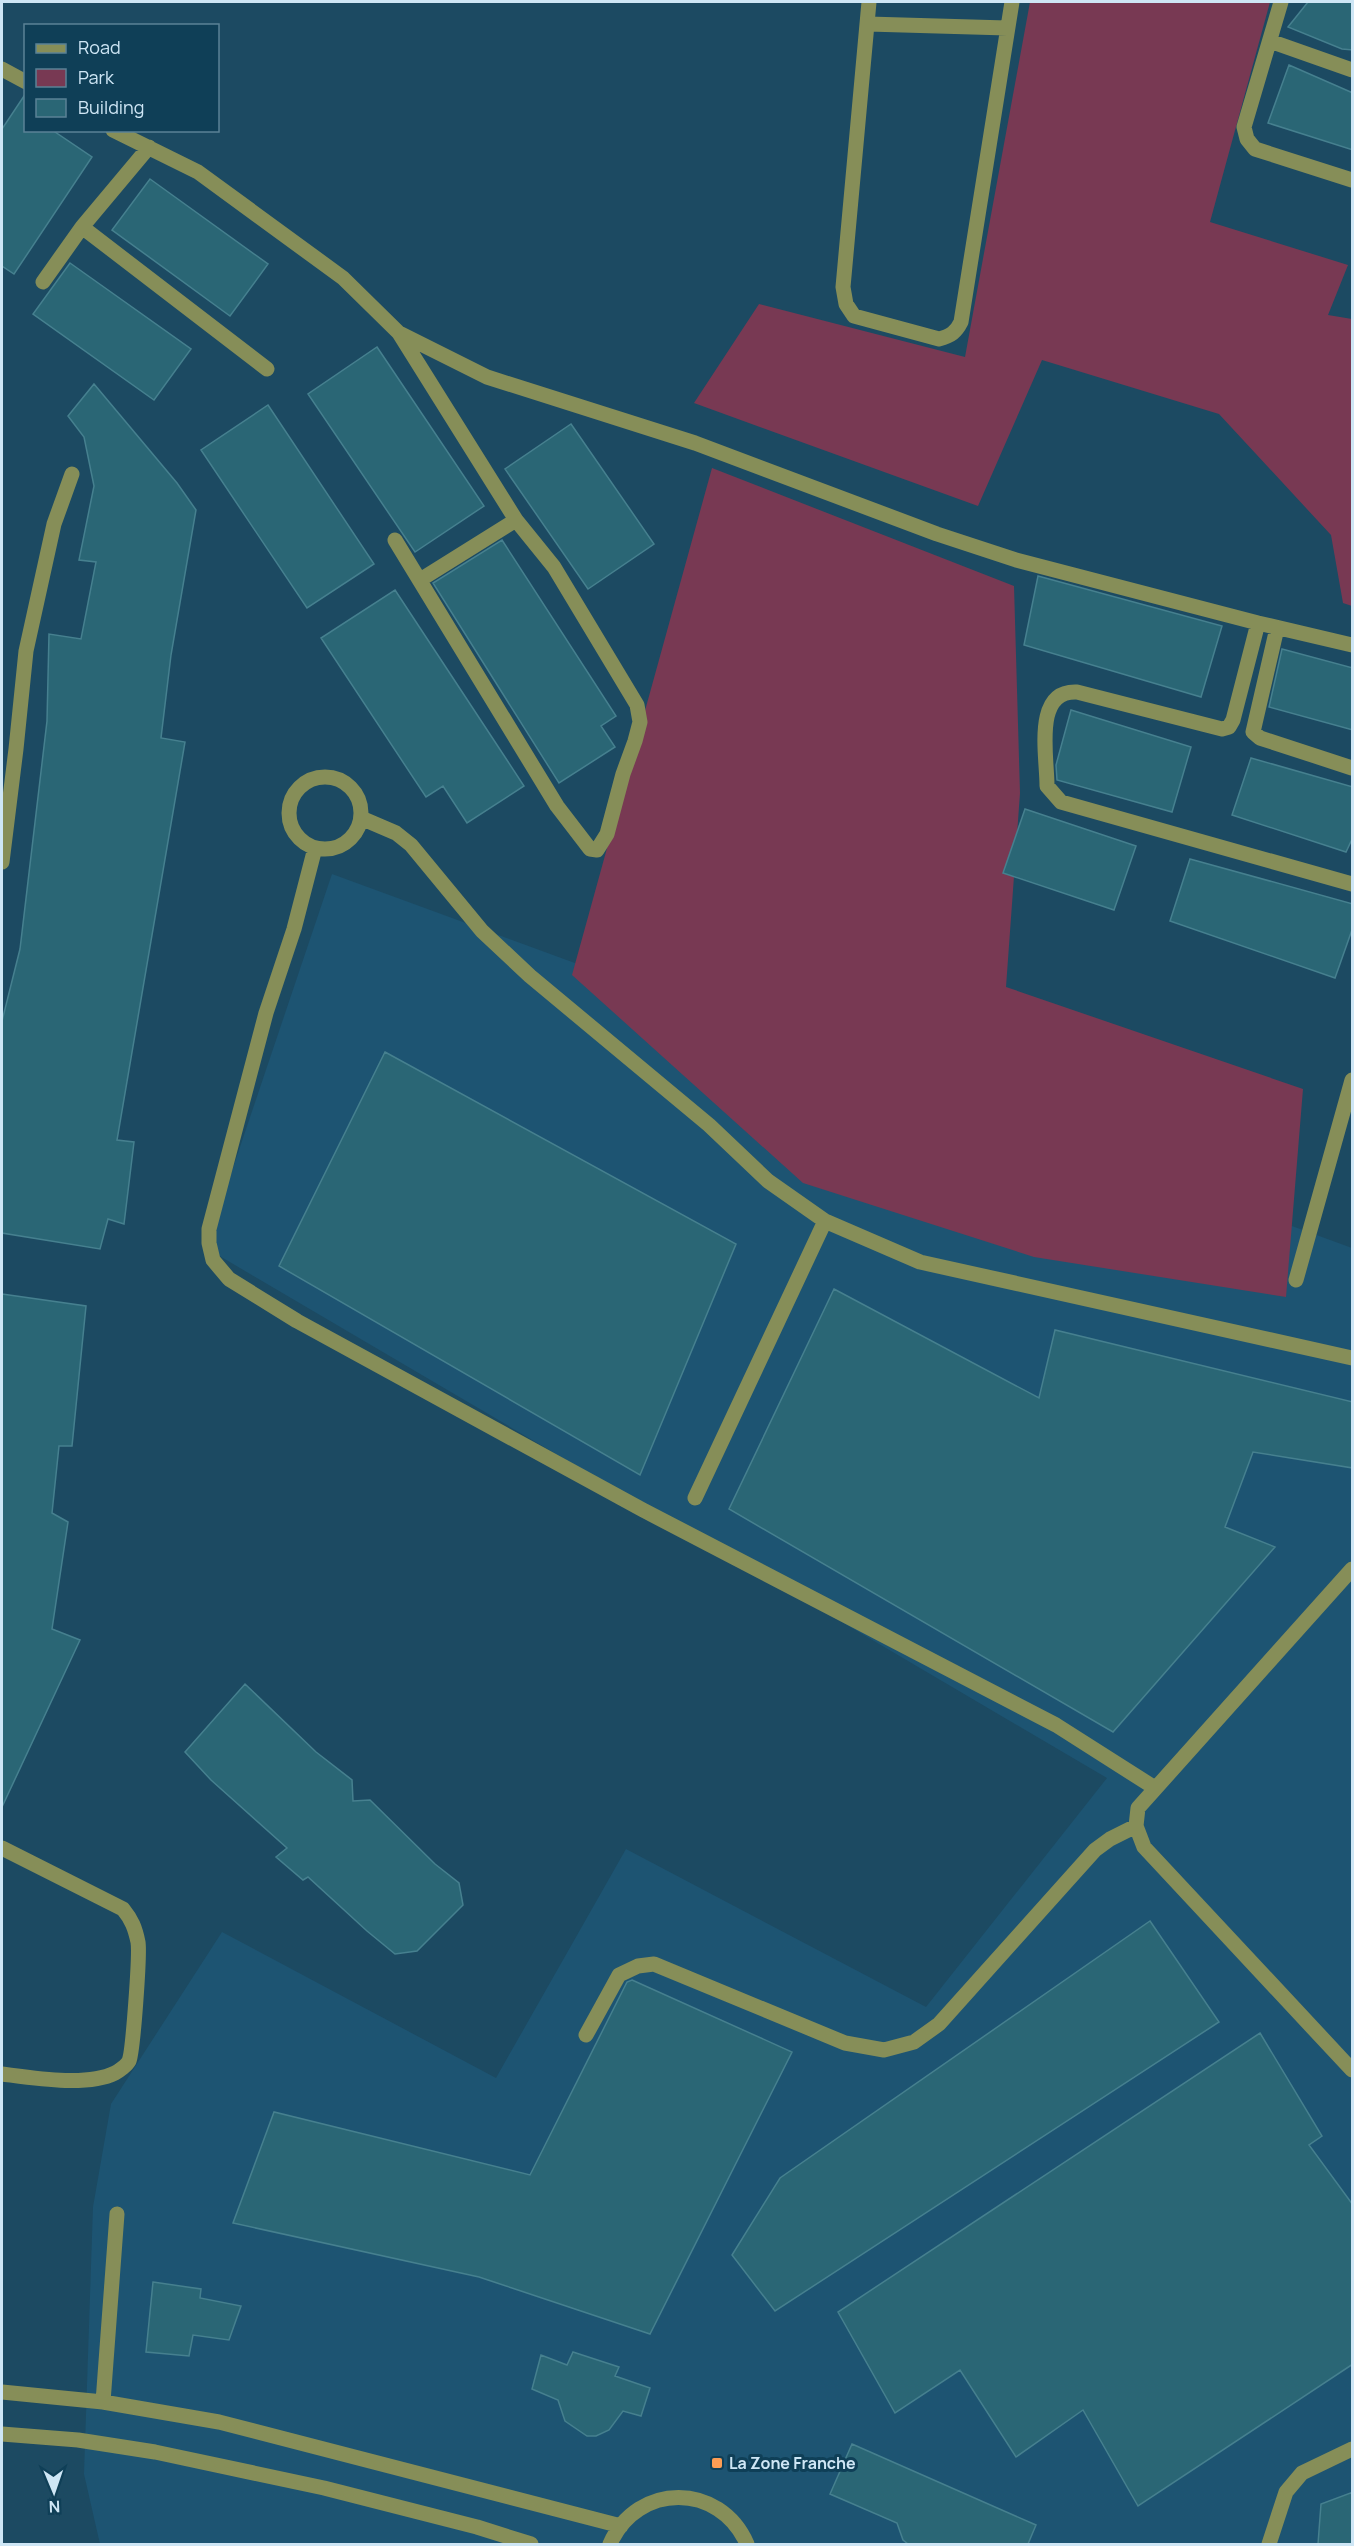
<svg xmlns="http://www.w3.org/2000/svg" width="1354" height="2546" viewBox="0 0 1354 2546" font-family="Manrope,sans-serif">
	<rect width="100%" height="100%" fill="#1c4a62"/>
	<path fill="#1d5472" d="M 332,874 L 1352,1248 L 1352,2544 L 100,2544 L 84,2474 L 93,2207 L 111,2104 L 222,1932 L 496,2078 L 626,1849 L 926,2007 L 1107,1778 L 206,1248 Z"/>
	<path fill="#783953" d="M 1030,2 L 1270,2 L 1210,222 L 1348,265 L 1328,315 L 1352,319 L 1352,606 L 1343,603 L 1331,535 L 1219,414 L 1042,360 L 978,506 L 694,403 L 759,304 L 965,357 Z
		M 712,468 L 1014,586 L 1020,793 L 1006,987 L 1303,1089 L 1286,1297 L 1034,1257 L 803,1183 L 572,975 Z"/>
	<path fill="#2a6675" stroke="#46808f" stroke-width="1.5" d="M 1308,2 L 1353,2 L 1353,50 L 1342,49 L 1288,27 Z
		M 1289,65 L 1353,93 L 1353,150 L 1268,123 Z
		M 26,93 L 26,130 L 52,130 L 92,157 L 14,274 L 2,266 L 2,129 Z
		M 150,179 L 268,264 L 230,316 L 112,230 Z
		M 70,263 L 191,349 L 154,400 L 33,314 Z
		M 377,347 L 484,506 L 415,552 L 308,394 Z
		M 94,384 L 177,483 L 196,510 L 171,655 L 161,738 L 185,742 L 117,1140 L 134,1142 L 124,1224 L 108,1219 L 100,1249 L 2,1233 L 2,1021 L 20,949 L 47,721 L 49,634 L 81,639 L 96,562 L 79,560 L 94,486 L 84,437 L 68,416 Z
		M 268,405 L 374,564 L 307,608 L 201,450 Z
		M 571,424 L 654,544 L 588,589 L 505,469 Z
		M 502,540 L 616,716 L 601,726 L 615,747 L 559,783 L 433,583 Z
		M 1038,576 L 1222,626 L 1201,697 L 1024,645 Z
		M 395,590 L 524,786 L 467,823 L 443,786 L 426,797 L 321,638 Z
		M 1282,649 L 1353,668 L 1353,730 L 1269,707 Z
		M 1071,710 L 1191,747 L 1172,812 L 1057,780 L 1056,765 Z
		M 1251,758 L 1353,787 L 1353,837 L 1346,852 L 1232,815 Z
		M 1025,809 L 1136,846 L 1114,910 L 1003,873 Z
		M 1190,859 L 1353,904 L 1353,927 L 1335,978 L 1170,921 Z
		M 385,1052 L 736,1244 L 640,1475 L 279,1266 Z
		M 834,1289 L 1039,1398 L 1055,1330 L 1353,1402 L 1353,1468 L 1253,1452 L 1225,1527 L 1275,1547 L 1113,1732 L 729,1509 Z
		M 2,1294 L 86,1306 L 72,1446 L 59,1446 L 52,1513 L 68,1522 L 52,1629 L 80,1640 L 2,1807 Z
		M 245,1684 L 316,1752 L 352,1780 L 353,1801 L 370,1800 L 435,1864 L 459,1883 L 463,1905 L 417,1951 L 395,1954 L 367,1931 L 308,1877 L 303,1880 L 276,1857 L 287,1848 L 211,1780 L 185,1752 Z
		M 1150,1921 L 1219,2022 L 775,2311 L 732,2255 L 780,2178 Z
		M 632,1980 L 792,2052 L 650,2334 L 479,2277 L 233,2223 L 274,2112 L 530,2175 L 627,1982 Z
		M 1260,2033 L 1322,2136 L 1309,2145 L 1353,2205 L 1353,2364 L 1138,2506 L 1083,2410 L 1016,2457 L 960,2370 L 895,2413 L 838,2312 Z
		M 153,2282 L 201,2289 L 200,2298 L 241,2306 L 229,2340 L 193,2335 L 189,2356 L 146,2352 Z
		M 573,2352 L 619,2367 L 615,2376 L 650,2388 L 641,2416 L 623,2411 L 609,2430 L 596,2436 L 587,2436 L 565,2421 L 558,2400 L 532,2389 L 541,2355 L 567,2365 Z
		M 852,2444 L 1036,2525 L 1028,2544 L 908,2544 L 903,2540 L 897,2523 L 830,2494 Z
		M 1353,2492 L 1353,2544 L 1318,2544 L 1321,2504 Z"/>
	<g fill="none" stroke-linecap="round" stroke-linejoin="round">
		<path stroke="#868e58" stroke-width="15" d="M 869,2 L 843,287 L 846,304 L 854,316 L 939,339 C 951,336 956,332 961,322 L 1012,2
			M 1281,2 L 1244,127 L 1247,139 L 1255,149 L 1352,180
			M 868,24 L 1007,28
			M 1270,41 L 1352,70
			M 2,69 L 26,82
			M 113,130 L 198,172 L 343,278 L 399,333 L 516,520 L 554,567 L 637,705 L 640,722 L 635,741 L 623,774 L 607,834 L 597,850 L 590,849 L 557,806 L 395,540
			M 82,227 L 267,369
			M 43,282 L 82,227 L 149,147
			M 399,333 L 487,377 L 695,443 L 937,534 L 1016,560 L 1258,623 L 1352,645
			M 420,580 L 516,520
			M 1258,623 L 1233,720 L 1229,727 L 1222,729 L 1077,692 C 1033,690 1047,755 1047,786 L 1061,802 L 1352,884
			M 1277,628 L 1253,732 L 1260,738 L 1352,768
			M289 813a36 36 0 1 1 72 0a36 36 0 1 1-72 0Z
			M 361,818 L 396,833 L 411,845 L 482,931 L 530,976 L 709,1125 L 768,1181 L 825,1221 L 920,1262 L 1352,1358
			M 315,848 L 294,929 L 266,1013 L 209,1229 L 209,1243 L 213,1260 L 229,1279 L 297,1321 L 643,1510 L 1056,1725 L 1155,1788
			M 2,862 L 16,749 L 26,651 L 54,524 L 72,474
			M 1296,1280 L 1352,1080
			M 695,1498 L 825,1221
			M 1352,1569 L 1138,1808 L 1136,1826 L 1144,1847 L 1352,2070
			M 2,1848 L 123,1909 C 132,1920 135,1928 138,1942 C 140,1954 133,2052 129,2061 C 127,2065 119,2071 115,2073 C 87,2087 33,2078 2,2074
			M 586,2035 L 619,1975 L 638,1966 L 654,1964 L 845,2043 L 884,2050 L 914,2042 L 939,2024 L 1095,1850 L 1110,1839 L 1136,1826
			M 2,2392 L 103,2402 L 219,2422 L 621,2526
			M 103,2402 L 117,2214
			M 2,2434 L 78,2440 L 155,2452 L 324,2488 L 477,2527 L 531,2544
			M 610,2544 C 637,2482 720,2482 747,2544
			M 1269,2544 L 1286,2492 L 1302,2473 L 1352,2449"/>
	</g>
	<rect fill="#fd9d54" stroke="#0f3f57" stroke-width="2" x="711" y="2457" width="12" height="12" rx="3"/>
	<g text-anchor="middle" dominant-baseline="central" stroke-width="6" stroke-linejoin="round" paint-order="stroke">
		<g font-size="16" font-weight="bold" fill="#cee6f5" stroke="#0f3f57" text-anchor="start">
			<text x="729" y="2463">La Zone Franche</text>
		</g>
	</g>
	<rect width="1354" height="2546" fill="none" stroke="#cee6f5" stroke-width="6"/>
	<rect x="24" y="24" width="195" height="108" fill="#0f3f57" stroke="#5b8296" stroke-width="1.5"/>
	<rect x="36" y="44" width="30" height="9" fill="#868e58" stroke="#5b8296" stroke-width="1.5"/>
	<text x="78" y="54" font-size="18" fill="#cee6f5">Road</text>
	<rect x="36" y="69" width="30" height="18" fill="#783953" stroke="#5b8296" stroke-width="1.5"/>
	<text x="78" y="84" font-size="18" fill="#cee6f5">Park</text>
	<rect x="36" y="99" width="30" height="18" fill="#2a6675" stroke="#5b8296" stroke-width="1.5"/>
	<text x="78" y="114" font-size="18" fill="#cee6f5">Building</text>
	<g transform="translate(54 2492) rotate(178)" stroke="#0f3f57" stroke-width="4.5" paint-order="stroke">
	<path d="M0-4.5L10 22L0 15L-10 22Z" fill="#cee6f5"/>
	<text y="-9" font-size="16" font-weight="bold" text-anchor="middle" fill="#cee6f5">N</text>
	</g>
</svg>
